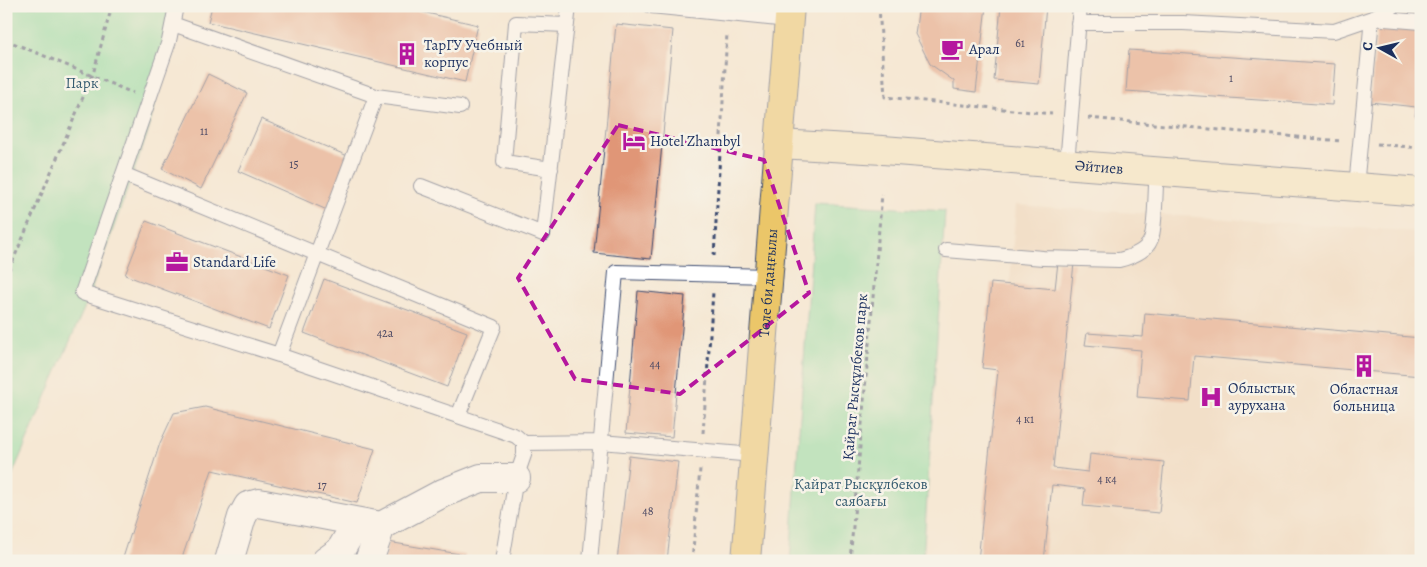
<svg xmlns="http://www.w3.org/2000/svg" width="1427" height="567" viewBox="0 0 1427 567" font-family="Alegreya,serif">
	<rect width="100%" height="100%" fill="#f7f3e8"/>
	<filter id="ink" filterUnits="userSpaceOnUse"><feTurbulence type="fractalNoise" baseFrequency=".02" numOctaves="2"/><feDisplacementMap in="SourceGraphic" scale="10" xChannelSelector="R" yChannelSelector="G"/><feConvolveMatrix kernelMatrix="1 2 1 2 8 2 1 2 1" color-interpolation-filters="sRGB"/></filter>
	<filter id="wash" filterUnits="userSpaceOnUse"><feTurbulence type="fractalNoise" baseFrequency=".0096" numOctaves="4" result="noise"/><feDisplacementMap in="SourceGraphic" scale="20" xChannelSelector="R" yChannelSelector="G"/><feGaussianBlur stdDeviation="1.12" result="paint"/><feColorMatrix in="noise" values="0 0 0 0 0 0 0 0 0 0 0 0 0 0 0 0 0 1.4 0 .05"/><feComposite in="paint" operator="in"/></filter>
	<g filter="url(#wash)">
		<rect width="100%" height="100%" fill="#f5e8d4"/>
		<path fill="#eed6bb" d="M 1016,205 L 1421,232 L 1421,561 L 988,561 Z"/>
		<path fill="#84dea4" stroke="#508681" d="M 6,6 L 178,6 L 148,132 L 86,304 L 6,489 Z
			M 815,203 L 945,211 L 923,561 L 790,561 Z"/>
		<g id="blocks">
			<path fill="#e09677" d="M 212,6 L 397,6 L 478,25 L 465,82 L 208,22 Z
				M 919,6 L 986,6 L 976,92 L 954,89 L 954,81 L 930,64 L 915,34 Z
				M 1001,6 L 1046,6 L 1039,84 L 994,80 Z
				M 616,24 L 673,30 L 651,259 L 594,253 Z
				M 1377,25 L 1421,29 L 1421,117 L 1415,116 L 1416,107 L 1370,102 Z
				M 1129,50 L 1335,64 L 1332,105 L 1126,91 Z
				M 208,74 L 247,93 L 201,189 L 162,169 Z
				M 261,119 L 350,157 L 327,210 L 238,171 Z
				M 146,221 L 289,275 L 269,329 L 125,275 Z
				M 1058,262 L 1074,263 L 1053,468 L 1088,472 L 1090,454 L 1164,462 L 1159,513 L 1083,506 L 1085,489 L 1052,485 L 1044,561 L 978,561 L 998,370 L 982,368 L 991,283 L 1055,289 Z
				M 324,279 L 467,332 L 447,387 L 304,333 Z
				M 638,291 L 685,296 L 672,437 L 626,433 Z
				M 1145,313 L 1421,338 L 1421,376 L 1194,356 L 1190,401 L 1137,397 L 1141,350 L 1085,345 L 1087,333 L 1143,337 Z
				M 205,407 L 375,449 L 357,503 L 212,470 L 181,561 L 122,561 L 160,443 L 174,413 Z
				M 629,456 L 678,462 L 667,561 L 617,561 Z
				M 388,542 L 465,555 L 464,561 L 384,561 Z"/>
		</g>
	</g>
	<g filter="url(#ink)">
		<use href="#blocks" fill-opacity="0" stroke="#3c4b70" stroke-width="1"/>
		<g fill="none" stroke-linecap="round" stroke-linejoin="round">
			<defs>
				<path id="lane" d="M 176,6 L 169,41 L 82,293 L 279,355 L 516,436 L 524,443 L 601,442 L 754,455
					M 651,6 L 788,20
					M 1078,23 L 1183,23 L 1334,31 L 1372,18 L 1393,6
					M 173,24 L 376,96 L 279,355
					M 376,96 L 460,107
					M 1067,164 L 1080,6
					M 551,169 L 504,162 L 516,23 L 567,25
					M 123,174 L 494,327 L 458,416
					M 421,186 L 543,234 L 569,6
					M 1356,187 L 1372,18 L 1421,22
					M 946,250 L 1043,258 L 1119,260 C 1131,257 1147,251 1151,239 C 1156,225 1155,187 1157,171
					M 502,561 L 516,478 L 524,455 L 524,443
					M 590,561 L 616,272 L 768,276"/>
				<path id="street" d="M 229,561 L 242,517 L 248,506 L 259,503 L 381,526 L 443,493 L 481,478 L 516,478
					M 326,561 L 340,551 L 357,522
					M 369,561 L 381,526"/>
				<g id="secondary">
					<path id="s1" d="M 779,144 L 883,150 L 1421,192"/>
				</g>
				<g id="primary">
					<path id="s2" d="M 746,561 L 790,6"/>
				</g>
			</defs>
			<use href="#lane" stroke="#3c4b70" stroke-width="16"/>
			<use href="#street" stroke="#3c4b70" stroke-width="30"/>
			<use href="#secondary" stroke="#3c4b70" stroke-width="30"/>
			<use href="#primary" stroke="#3c4b70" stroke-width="30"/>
			<path stroke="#3c4b70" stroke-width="3" stroke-dasharray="4 4" stroke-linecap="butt" d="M 879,6 L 885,97 L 1052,114
				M 6,14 L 8,6
				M 6,40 L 133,93
				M 1088,118 L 1341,141
				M 1377,144 L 1421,148
				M 714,256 L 727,33
				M 6,277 L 93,74 L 112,6
				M 703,433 L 713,292
				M 692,561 L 700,469
				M 850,561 L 882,194"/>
			<use href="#lane" stroke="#fff" stroke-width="14"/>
			<use href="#street" stroke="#fff" stroke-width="28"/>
			<use href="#secondary" stroke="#f7e8c3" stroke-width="28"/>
			<use href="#primary" stroke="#ebc669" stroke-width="28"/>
		</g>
	</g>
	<path d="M0 0H1427V567H0ZM 618,125 L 764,160 L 809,293 L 680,394 L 575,379 L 518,278 Z" fill="#f5e8d4" fill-opacity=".55" fill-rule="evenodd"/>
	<path fill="none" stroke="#b5179e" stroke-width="4" stroke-dasharray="10 6" stroke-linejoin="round" d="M 618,125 L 764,160 L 809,293 L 680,394 L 575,379 L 518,278 Z"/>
	<defs>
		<symbol id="cafe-bare" viewBox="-9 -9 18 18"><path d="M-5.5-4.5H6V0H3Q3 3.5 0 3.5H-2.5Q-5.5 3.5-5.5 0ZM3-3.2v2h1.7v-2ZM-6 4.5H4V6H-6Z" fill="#b5179e" stroke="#f7f3e8" stroke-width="2.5" paint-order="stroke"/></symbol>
		<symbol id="building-bare" viewBox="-9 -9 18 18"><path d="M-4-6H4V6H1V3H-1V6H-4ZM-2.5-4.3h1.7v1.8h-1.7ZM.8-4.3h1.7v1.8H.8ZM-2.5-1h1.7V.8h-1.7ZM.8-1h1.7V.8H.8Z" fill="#b5179e" stroke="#f7f3e8" stroke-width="2.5" paint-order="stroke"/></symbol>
		<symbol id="hotel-bare" viewBox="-9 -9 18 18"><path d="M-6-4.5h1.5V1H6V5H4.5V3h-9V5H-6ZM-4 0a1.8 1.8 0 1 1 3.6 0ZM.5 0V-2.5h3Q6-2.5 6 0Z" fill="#b5179e" stroke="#f7f3e8" stroke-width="2.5" paint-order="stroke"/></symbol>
		<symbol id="office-bare" viewBox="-9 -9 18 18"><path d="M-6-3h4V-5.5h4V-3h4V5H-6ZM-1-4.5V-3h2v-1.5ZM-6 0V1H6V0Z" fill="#b5179e" stroke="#f7f3e8" stroke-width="2.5" paint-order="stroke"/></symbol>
		<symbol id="hospital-bare" viewBox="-9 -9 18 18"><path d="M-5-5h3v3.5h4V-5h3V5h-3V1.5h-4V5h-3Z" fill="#b5179e" stroke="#f7f3e8" stroke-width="2.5" paint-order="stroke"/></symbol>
	</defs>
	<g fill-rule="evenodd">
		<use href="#cafe-bare" x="936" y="33" width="32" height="32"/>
		<use href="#building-bare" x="391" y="38" width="32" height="32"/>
		<use href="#hotel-bare" x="618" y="125" width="32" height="32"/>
		<use href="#office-bare" x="161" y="246" width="32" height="32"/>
		<use href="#building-bare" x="1348" y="350" width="32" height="32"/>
		<use href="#hospital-bare" x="1195" y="381" width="32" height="32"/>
	</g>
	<g text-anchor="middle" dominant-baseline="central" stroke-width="5" stroke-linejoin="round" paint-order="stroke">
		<g font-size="12" fill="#4c4964">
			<text x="1020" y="43">61</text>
			<text x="1231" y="78">1</text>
			<text x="204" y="131">11</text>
			<text x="294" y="164">15</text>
			<text x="385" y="333">42а</text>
			<text x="655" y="364">44</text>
			<text x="1025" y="419">4 к1</text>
			<text x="1107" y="479">4 к4</text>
			<text x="322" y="485">17</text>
			<text x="648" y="511">48</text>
		</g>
		<g font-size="15" fill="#1b2f5e" stroke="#f7f3e8" text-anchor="start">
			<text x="424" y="45">ТарГУ Учебный<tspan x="424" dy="17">корпус</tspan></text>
			<text x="969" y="49">Арал</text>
			<text x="650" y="141">Hotel Zhambyl</text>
			<text x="193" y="262">Standard Life</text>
			<text x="1228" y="388">Облыстық<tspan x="1228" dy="17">аурухана</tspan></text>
			<text x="1364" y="389" text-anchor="middle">Областная<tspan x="1364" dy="17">больница</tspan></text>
		</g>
		<g font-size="15" fill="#355b70" stroke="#f7f3e8">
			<text x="82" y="83">Парк</text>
			<text x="861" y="484">Қайрат Рысқұлбеков<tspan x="861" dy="17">саябағы</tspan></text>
		</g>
		<g font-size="15" fill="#1b2f5e" stroke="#f7f3e8">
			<text stroke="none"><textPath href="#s1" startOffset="321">Әйтиев</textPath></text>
			<text stroke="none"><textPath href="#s2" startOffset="279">Төле би даңғылы</textPath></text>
			<text transform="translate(855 377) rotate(-85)">Қайрат Рысқұлбеков парк</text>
		</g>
	</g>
	<rect width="1427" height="567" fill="none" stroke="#f7f3e8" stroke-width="25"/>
	<g transform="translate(1380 48) rotate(278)" stroke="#f7f3e8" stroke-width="4" paint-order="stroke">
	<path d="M0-4L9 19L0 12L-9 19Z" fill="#1b2f5e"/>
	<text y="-8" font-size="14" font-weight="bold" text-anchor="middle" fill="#1b2f5e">С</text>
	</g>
</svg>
